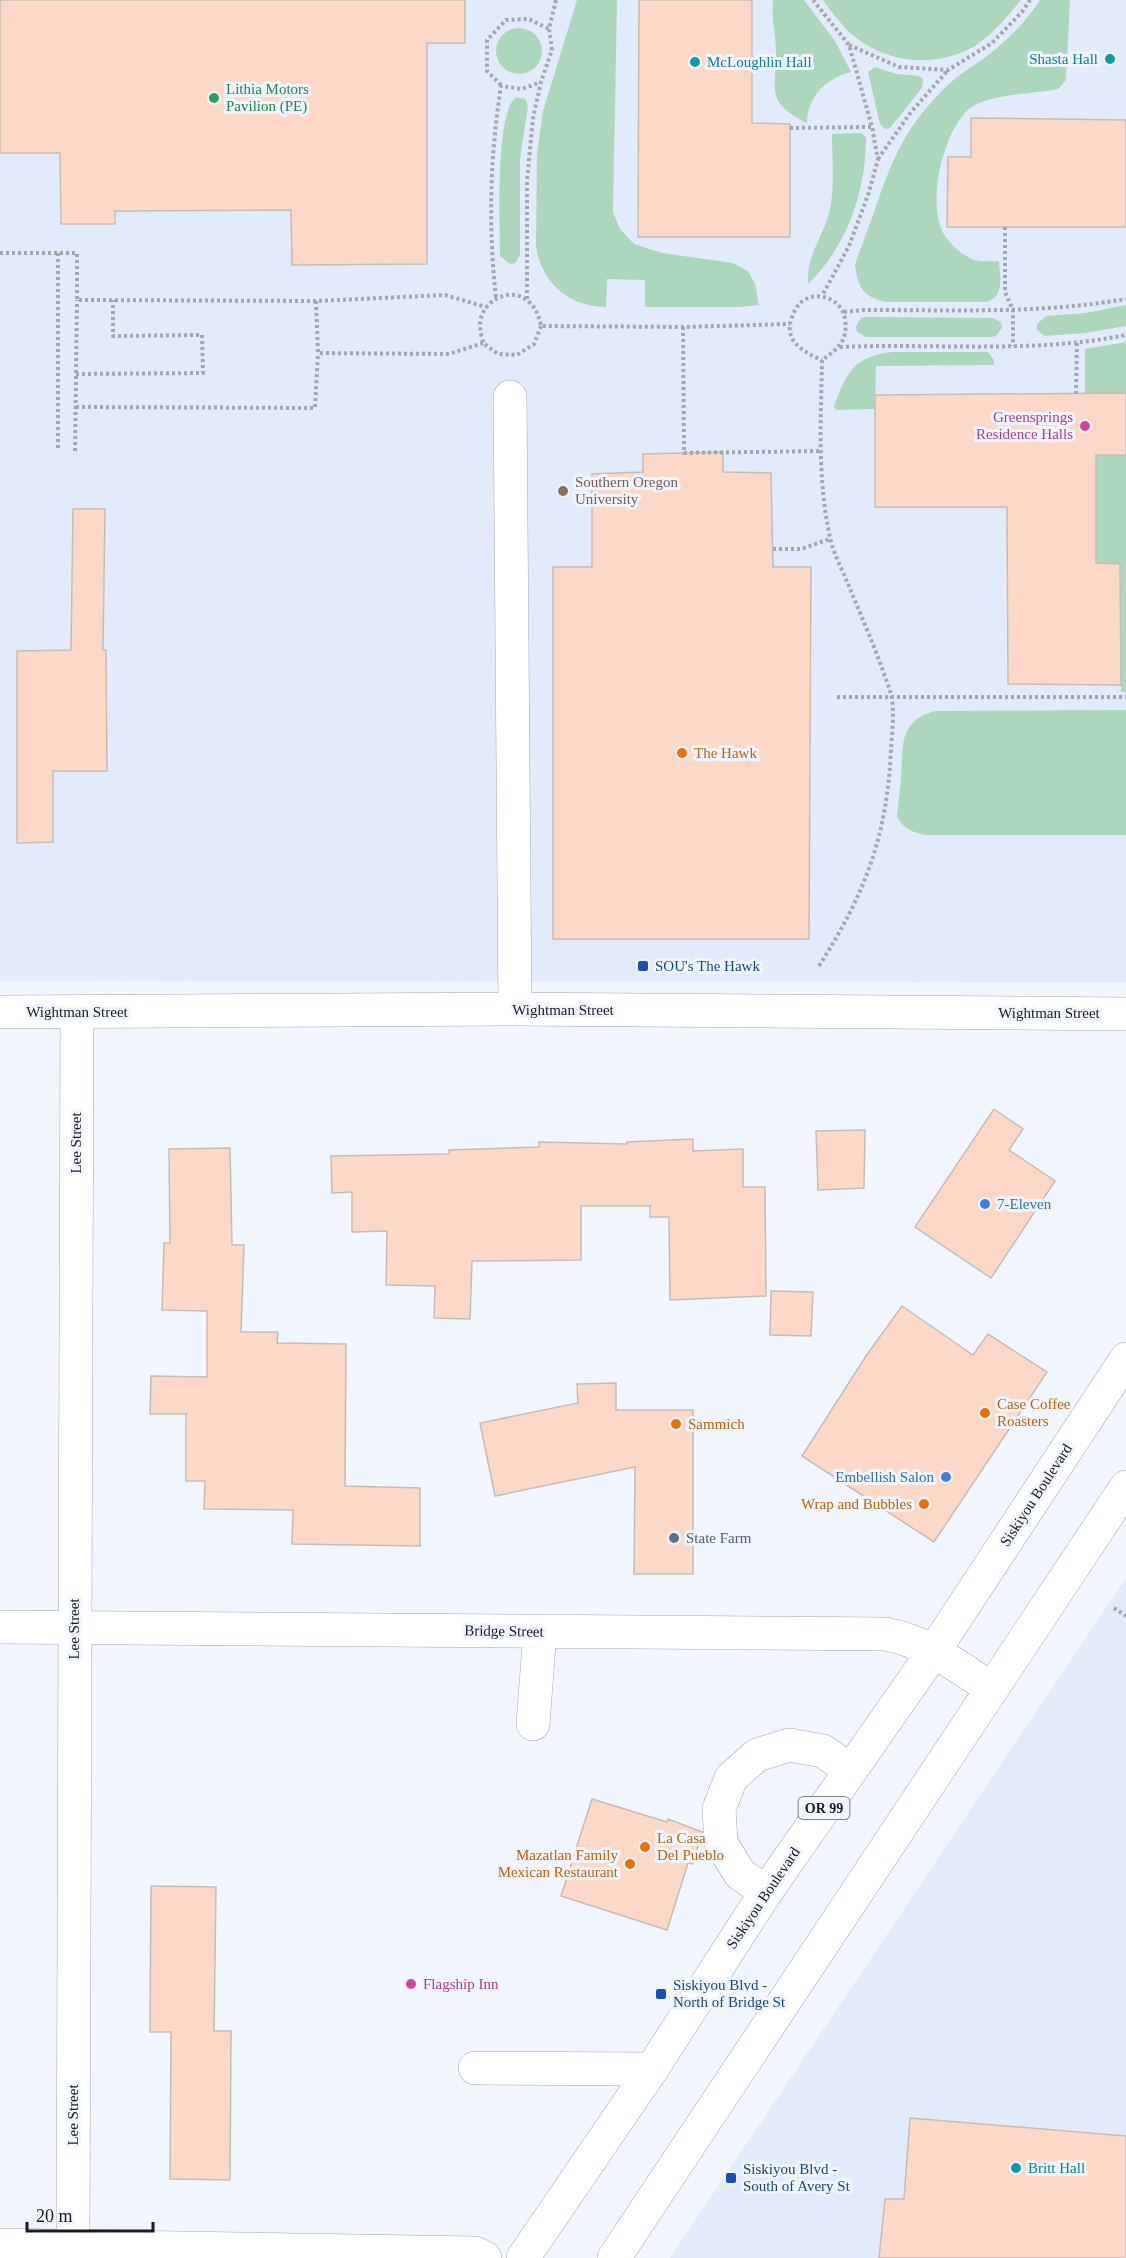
<svg xmlns="http://www.w3.org/2000/svg" width="1126" height="2258" viewBox="0 0 1126 2258" font-family="'Times New Roman',serif">
	<rect width="100%" height="100%" fill="#f0f5fe"/>
	<path fill="#e1ebfc" d="M 0,0 L 1126,0 L 1126,982 L 0,981 Z
		M 1126,1578 L 1126,2258 L 670,2258 Z"/>
	<path fill="#acd7bd" d="M 577,0 L 617,0 L 613,212 L 620,229 L 634,244 L 662,253 L 733,263 L 748,271 L 755,284 L 759,305 L 740,307 L 645,307 L 645,280 L 607,279 L 606,307 C 569,307 540,282 536,245 L 537,154 L 543,111 Z
		M 773,0 L 804,0 L 835,41 L 851,72 C 825,79 808,96 807,123 C 765,102 776,92 776,52 C 776,35 771,18 773,0 Z
		M 823,0 L 1021,0 C 1007,17 986,42 967,50 C 926,69 879,61 846,29 C 838,20 830,10 823,0 Z
		M 1040,0 L 1070,0 L 1066,80 L 1058,89 C 1035,94 986,94 969,109 C 944,131 931,190 939,222 C 942,236 955,250 968,257 C 977,263 989,261 999,261 C 1000,277 1005,297 986,302 L 885,302 C 863,296 858,288 855,265 C 861,246 869,228 875,209 C 894,155 906,125 949,84 C 964,70 982,61 997,48 C 1013,35 1029,17 1040,0 Z
		M496 51a23 23 0 1 1 46 0a23 23 0 1 1-46 0Z
		M 875,67 L 897,74 L 919,76 L 923,79 L 922,88 L 890,128 L 885,129 L 880,124 L 868,72 Z
		M 516,97 L 525,99 L 528,106 L 520,159 L 520,255 L 515,263 L 510,264 L 500,256 C 500,228 495,112 516,97 Z
		M 861,133 L 866,137 C 866,191 848,245 808,284 C 806,254 824,237 830,209 C 835,185 832,158 832,134 Z
		M 1126,305 L 1126,326 L 1085,333 L 1045,336 L 1037,330 L 1037,324 L 1046,316 L 1086,313 Z
		M 868,317 L 993,318 L 1001,322 L 1002,328 L 996,336 L 991,337 L 866,337 L 857,332 L 856,326 L 861,318 Z
		M 1126,342 L 1126,393 L 1085,394 L 1085,349 Z
		M 892,352 L 988,352 L 994,360 L 994,365 L 876,366 L 875,409 L 836,410 L 834,406 C 847,372 853,357 892,352 Z
		M 1096,455 L 1126,455 L 1126,692 L 1121,692 L 1120,564 L 1096,563 Z
		M 1126,710 L 1126,835 L 925,835 C 912,832 904,829 897,817 C 898,804 900,792 901,779 C 903,747 898,721 935,711 Z"/>
	<path fill="#fbd9c6" stroke="#c7bcb5" stroke-width="1.5" d="M 0,0 L 465,0 L 465,43 L 427,43 L 427,264 L 292,265 L 291,210 L 115,211 L 115,224 L 61,224 L 60,153 L 0,153 Z
		M 639,0 L 752,0 L 752,123 L 790,124 L 790,237 L 638,237 Z
		M 971,118 L 1126,120 L 1126,227 L 947,227 L 948,157 L 971,157 Z
		M 1126,393 L 1126,455 L 1096,455 L 1096,563 L 1120,564 L 1121,685 L 1008,684 L 1007,507 L 875,507 L 875,395 Z
		M 723,452 L 723,472 L 771,473 L 773,567 L 811,567 L 809,939 L 553,939 L 553,567 L 592,567 L 592,474 L 643,472 L 643,454 Z
		M 73,509 L 105,509 L 103,650 L 106,650 L 107,771 L 53,771 L 53,842 L 17,843 L 17,651 L 71,650 Z
		M 994,1109 L 1023,1129 L 1009,1150 L 1055,1181 L 991,1278 L 915,1227 Z
		M 865,1130 L 864,1188 L 818,1190 L 816,1131 Z
		M 693,1139 L 693,1151 L 743,1149 L 743,1187 L 765,1187 L 766,1296 L 670,1300 L 669,1217 L 650,1217 L 650,1206 L 581,1206 L 581,1260 L 472,1261 L 470,1319 L 434,1318 L 435,1286 L 386,1285 L 387,1231 L 352,1232 L 352,1192 L 332,1193 L 331,1156 L 449,1154 L 449,1150 L 539,1147 L 539,1142 L 627,1144 L 627,1142 Z
		M 230,1148 L 232,1245 L 244,1245 L 241,1332 L 278,1332 L 277,1343 L 346,1344 L 345,1486 L 420,1488 L 420,1546 L 292,1544 L 293,1510 L 204,1509 L 205,1481 L 186,1481 L 186,1414 L 150,1414 L 151,1376 L 207,1377 L 207,1311 L 162,1310 L 164,1243 L 170,1243 L 169,1149 Z
		M 771,1291 L 813,1292 L 811,1336 L 770,1335 Z
		M 902,1306 L 973,1355 L 988,1334 L 1047,1372 L 934,1542 L 802,1456 L 866,1356 Z
		M 616,1383 L 616,1410 L 693,1410 L 693,1574 L 634,1574 L 635,1467 L 495,1496 L 480,1423 L 578,1403 L 577,1384 Z
		M 592,1799 L 667,1822 L 668,1819 L 702,1832 L 693,1864 L 688,1863 L 667,1930 L 561,1896 Z
		M 151,1886 L 216,1887 L 214,2031 L 231,2031 L 230,2180 L 170,2179 L 171,2032 L 150,2032 Z
		M 910,2118 L 1126,2136 L 1126,2258 L 879,2258 L 885,2199 L 904,2199 Z"/>
	<g fill="none" stroke-linecap="round" stroke-linejoin="round">
		<defs>
			<path id="minor" d="M 510,397 L 515,1009
				M 0,1012 L 515,1009 L 1126,1014
				M 0,1627 L 885,1634 C 926,1641 958,1667 992,1689
				M 533,1724 L 540,1631
				M 766,1892 L 740,1874 L 721,1843 L 719,1809 L 731,1778 L 757,1755 L 789,1745 L 823,1751 L 850,1770
				M 475,2068 L 652,2069
				M 0,2245 L 475,2253 L 485,2258
				M 73,2246 L 77,1012"/>
			<path id="major" d="M 523,2258 L 652,2069 L 766,1892 L 934,1651 L 1126,1359
				M 614,2258 L 1126,1487"/>
		</defs>
		<use href="#minor" stroke="#a1a7b0" stroke-width="34"/>
		<use href="#major" stroke="#a1a7b0" stroke-width="34"/>
		<path stroke="#a3a7ae" stroke-width="4" stroke-dasharray="3 3" stroke-linecap="butt" d="M 813,0 L 849,45 L 872,127 L 878,160 L 868,195 L 849,246 L 822,296
			M 849,45 L 899,67 L 948,70 L 992,43 L 1022,12 L 1030,0
			M 501,85 L 487,71 L 487,40 L 506,20 L 529,19 L 549,29
			M 790,128 L 872,127
			M 878,159 L 911,112 L 948,70
			M 1005,227 L 1005,292 L 1013,310 L 1013,346
			M 0,253 L 77,253 L 77,300 L 316,301 L 445,295 L 486,307
			M 58,253 L 58,451
			M 496,297 C 488,227 490,156 501,86 L 522,89 L 541,82
			M 527,299 L 527,181 L 533,118 L 541,82 L 552,50 L 549,29 L 556,0
			M 316,301 L 318,353 L 449,354 L 483,343
			M 844,312 L 864,310 C 952,310 1040,314 1126,299
			M 541,326 L 534,344 L 517,355 L 498,354 L 483,343 C 482,338 480,331 480,325 C 480,302 510,285 528,301 C 536,308 539,316 541,326 L 683,327 L 790,324
			M 683,327 L 684,453 L 821,451
			M 840,347 C 935,343 1032,354 1126,335
			M 76,374 L 203,373 L 202,335 L 113,336 L 113,300
			M 1076,394 L 1077,343
			M 76,407 L 315,408 L 318,353
			M 75,451 L 77,300
			M 773,549 L 801,549 L 830,539
			M 837,697 L 1126,697
			M 819,966 C 866,892 887,836 891,749 C 892,732 895,710 891,694 C 879,657 863,620 848,584 C 842,569 833,553 830,537 C 817,479 821,419 822,360 C 839,348 848,341 845,319 C 843,302 822,291 806,299 C 798,303 795,310 792,317 C 783,341 803,352 822,360
			M 1114,1608 L 1126,1616"/>
		<use href="#minor" stroke="#fff" stroke-width="33"/>
		<use href="#major" stroke="#fff" stroke-width="33"/>
	</g>
	<g fill="#0f9aa8" stroke="#f0f5fe" stroke-width="2">
		<circle cx="1110" cy="59" r="6"/>
		<circle cx="695" cy="62" r="6"/>
		<circle cx="1016" cy="2168" r="6"/>
	</g>
	<circle fill="#2e9e5b" stroke="#f0f5fe" stroke-width="2" cx="214" cy="98" r="6"/>
	<g fill="#d1479c" stroke="#f0f5fe" stroke-width="2">
		<circle cx="1085" cy="426" r="6"/>
		<circle cx="411" cy="1984" r="6"/>
	</g>
	<circle fill="#8d6e63" stroke="#f0f5fe" stroke-width="2" cx="563" cy="491" r="6"/>
	<g fill="#e8710a" stroke="#f0f5fe" stroke-width="2">
		<circle cx="682" cy="753" r="6"/>
		<circle cx="985" cy="1413" r="6"/>
		<circle cx="676" cy="1424" r="6"/>
		<circle cx="924" cy="1504" r="6"/>
		<circle cx="645" cy="1847" r="6"/>
		<circle cx="630" cy="1864" r="6"/>
	</g>
	<g fill="#1a4fb4" stroke="#f0f5fe" stroke-width="2">
		<rect x="637" y="960" width="12" height="12" rx="3"/>
		<rect x="655" y="1988" width="12" height="12" rx="3"/>
		<rect x="725" y="2172" width="12" height="12" rx="3"/>
	</g>
	<g fill="#3f7fe0" stroke="#f0f5fe" stroke-width="2">
		<circle cx="985" cy="1204" r="6"/>
		<circle cx="946" cy="1477" r="6"/>
	</g>
	<circle fill="#5c6f8a" stroke="#f0f5fe" stroke-width="2" cx="674" cy="1538" r="6"/>
	<g text-anchor="middle" dominant-baseline="central" stroke-width="6" stroke-linejoin="round" paint-order="stroke">
		<rect fill="#f0f5fe" stroke="#5a5d62" stroke-width="1.5" x="798.5" y="1797" width="51" height="22" rx="4.5"/>
		<g font-size="14" font-weight="bold" fill="#191c1f">
			<text x="824" y="1808">OR 99</text>
		</g>
		<g font-size="15" fill="#0d838f" stroke="#f0f5fe" text-anchor="start">
			<text x="1098" y="59" text-anchor="end">Shasta Hall</text>
			<text x="707" y="62">McLoughlin Hall</text>
			<text x="1028" y="2168">Britt Hall</text>
		</g>
		<g font-size="15" fill="#27864d" stroke="#f0f5fe" text-anchor="start">
			<text x="226" y="89">Lithia Motors<tspan x="226" dy="17">Pavilion (PE)</tspan></text>
		</g>
		<g font-size="15" fill="#b23c85" stroke="#f0f5fe" text-anchor="end">
			<text x="1073" y="417">Greensprings<tspan x="1073" dy="17">Residence Halls</tspan></text>
			<text x="423" y="1984" text-anchor="start">Flagship Inn</text>
		</g>
		<g font-size="15" fill="#785e54" stroke="#f0f5fe" text-anchor="start">
			<text x="575" y="482">Southern Oregon<tspan x="575" dy="17">University</tspan></text>
		</g>
		<g font-size="15" fill="#c56008" stroke="#f0f5fe" text-anchor="start">
			<text x="694" y="753">The Hawk</text>
			<text x="997" y="1404">Case Coffee<tspan x="997" dy="17">Roasters</tspan></text>
			<text x="688" y="1424">Sammich</text>
			<text x="912" y="1504" text-anchor="end">Wrap and Bubbles</text>
			<text x="657" y="1838">La Casa<tspan x="657" dy="17">Del Pueblo</tspan></text>
			<text x="618" y="1855" text-anchor="end">Mazatlan Family<tspan x="618" dy="17">Mexican Restaurant</tspan></text>
		</g>
		<g font-size="15" fill="#164399" stroke="#f0f5fe" text-anchor="start">
			<text x="655" y="966">SOU's The Hawk</text>
			<text x="673" y="1985">Siskiyou Blvd -<tspan x="673" dy="17">North of Bridge St</tspan></text>
			<text x="743" y="2169">Siskiyou Blvd -<tspan x="743" dy="17">South of Avery St</tspan></text>
		</g>
		<g font-size="15" fill="#191c1f" stroke="#f0f5fe">
			<text x="563" y="1010">Wightman Street</text>
			<text x="77" y="1012">Wightman Street</text>
			<text x="1049" y="1013">Wightman Street</text>
			<text transform="translate(76 1143) rotate(-90)">Lee Street</text>
			<text transform="translate(1036 1495) rotate(-57)">Siskiyou Boulevard</text>
			<text transform="translate(74 1629) rotate(-90)">Lee Street</text>
			<text transform="translate(504 1631) rotate(1)">Bridge Street</text>
			<text transform="translate(763 1898) rotate(-56)">Siskiyou Boulevard</text>
			<text transform="translate(73 2115) rotate(-90)">Lee Street</text>
		</g>
		<g font-size="15" fill="#366cbe" stroke="#f0f5fe" text-anchor="start">
			<text x="997" y="1204">7-Eleven</text>
			<text x="934" y="1477" text-anchor="end">Embellish Salon</text>
		</g>
		<g font-size="15" fill="#4e5e75" stroke="#f0f5fe" text-anchor="start">
			<text x="686" y="1538">State Farm</text>
		</g>
	</g>
	<path d="M27 2222v9h126v-9" fill="none" stroke="#191c1f" stroke-width="3"/>
	<text x="36" y="2222" font-size="18" fill="#191c1f" stroke="#f0f5fe" stroke-width="4.5" paint-order="stroke">20 m</text>
</svg>
